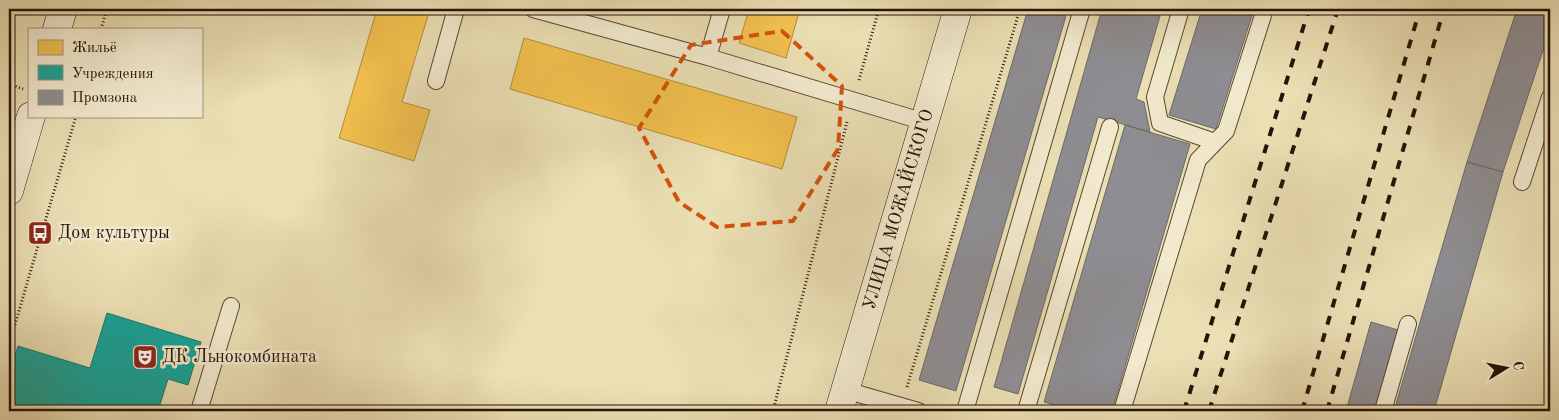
<svg xmlns="http://www.w3.org/2000/svg" width="1559" height="420" viewBox="0 0 1559 420" font-family="'Old Standard TT',serif">
	<rect width="100%" height="100%" fill="#ebdfb4"/>
	<filter id="stains"><feTurbulence type="fractalNoise" baseFrequency=".004" numOctaves="4"/><feColorMatrix values="0 0 0 0 .2 0 0 0 0 .09 0 0 0 0 .02 0 0 0 .5 -.17"/></filter>
	<radialGradient id="worn" r=".72"><stop offset=".6" stop-color="#630" stop-opacity="0"/><stop offset="1" stop-color="#630" stop-opacity=".3"/></radialGradient>
	<path fill="#f2c14e" stroke="#b58d39" d="M 377,9 L 430,9 L 402,102 L 430,110 L 414,161 L 339,138 Z
		M 749,9 L 800,9 L 786,58 L 739,43 Z
		M 524,38 L 797,117 L 782,169 L 510,89 Z"/>
	<path fill="#17a398" stroke="#1c786c" d="M 107,313 L 201,342 L 188,385 L 168,379 L 158,411 L 9,411 L 9,376 L 18,346 L 90,368 Z"/>
	<path fill="#8d8d92" stroke="#6e6868" d="M 1028,9 L 1068,9 L 956,391 L 919,380 Z
		M 1102,9 L 1162,9 L 1136,99 L 1144,102 L 1150,132 L 1098,117 L 1018,394 L 994,387 Z
		M 1202,9 L 1254,9 L 1216,129 L 1169,115 Z
		M 1517,9 L 1550,9 L 1550,29 L 1503,172 L 1467,162 Z
		M 1125,125 L 1190,144 L 1112,411 L 1075,411 L 1044,402 Z
		M 1467,162 L 1503,172 L 1434,411 L 1394,411 Z
		M 1371,322 L 1398,330 L 1374,411 L 1346,411 Z"/>
	<g fill="none" stroke-linecap="round" stroke-linejoin="round">
		<defs>
			<path id="lane" d="M 533,9 L 708,57 L 925,122
				M 1181,9 L 1155,97 L 1160,123 L 1215,142
				M 708,57 L 722,9
				M 436,81 L 456,9
				M 1522,182 L 1550,97
				M 845,390 L 918,411
				M 199,411 L 231,306
				M 965,411 L 1082,9
				M 1026,411 L 1110,127
				M 1122,411 L 1198,160 L 1226,131 L 1265,9
				M 1383,411 L 1408,324"/>
			<g id="secondary">
				<path d="M 57,29 L 63,9"/>
				<path d="M 9,191 L 31,116"/>
				<path id="s1" d="M 839,411 L 958,9"/>
			</g>
		</defs>
		<use href="#lane" stroke="#574632" stroke-width="18"/>
		<use href="#secondary" stroke="#261307" stroke-width="29"/>
		<path stroke="#261307" stroke-width="3" stroke-dasharray="1 2.5" stroke-linecap="butt" d="M 101,29 L 107,9
			M 859,80 L 879,9
			M 9,84 L 23,89
			M 9,345 L 76,116
			M 907,387 L 1020,9
			M 773,411 L 847,122"/>
		<use href="#lane" stroke="#f2eace" stroke-width="16"/>
		<use href="#secondary" stroke="#f2eace" stroke-width="28"/>
		<path stroke="#261307" stroke-width="4" stroke-dasharray="9 9" stroke-linecap="butt" d="M 1184,411 L 1309,9
			M 1209,411 L 1338,9
			M 1302,411 L 1420,9
			M 1327,411 L 1444,9"/>
	</g>
	<path fill="none" stroke="#d5520c" stroke-width="4" stroke-dasharray="10 6" stroke-linejoin="round" d="M 782,31 L 842,86 L 838,149 L 793,221 L 717,227 L 679,202 L 639,128 L 691,45 Z"/>
	<defs>
		<symbol id="bus-square" viewBox="-11 -11 22 22"><rect x="-9" y="-9" width="18" height="18" rx="4" fill="#8f2418" stroke="#f2eace"/><path d="M-5-6H5V4H4V6H2V4H-2V6H-4V4H-5ZM-3.5-4V0h7V-4ZM-3.5 1.2v1.5H-2V1.2ZM2 1.2v1.5H3.5V1.2Z" fill="#fff"/></symbol>
		<symbol id="theatre-square" viewBox="-11 -11 22 22"><rect x="-9" y="-9" width="18" height="18" rx="4" fill="#8f2418" stroke="#f2eace"/><path d="M-5-5.5Q0-4 5-5.5V0Q5 5 0 6Q-5 5-5 0ZM-3.3-2.5H-1v1.5H-3.3ZM1-2.5H3.3v1.5H1ZM-2.8 1Q0 5.5 2.8 1Z" fill="#fff"/></symbol>
	</defs>
	<g fill-rule="evenodd">
		<use href="#bus-square" x="26" y="219" width="28" height="28"/>
		<use href="#theatre-square" x="131" y="343" width="28" height="28"/>
	</g>
	<g text-anchor="middle" dominant-baseline="central" stroke-width="5" stroke-linejoin="round" paint-order="stroke">
		<g font-size="18" fill="#261307" stroke="#f2eace">
			<text stroke="none"><textPath href="#s1" startOffset="210">УЛИЦА МОЖАЙСКОГО</textPath></text>
		</g>
		<g font-size="18" fill="#261307" stroke="#f2eace" text-anchor="start">
			<text x="58" y="233">Дом культуры</text>
			<text x="162" y="357">ДК Льнокомбината</text>
		</g>
	</g>
	<rect width="1559" height="420" fill="none" stroke="#ebdfb4" stroke-width="30"/>
	<rect x="10" y="10" width="1539" height="400" fill="none" stroke="#261307" stroke-width="2.5"/>
	<rect x="15" y="15" width="1529" height="390" fill="none" stroke="#261307"/>
	<rect x="28" y="28" width="175" height="90" fill="#f2eace" stroke="#a0947e"/>
	<rect x="38" y="40" width="25" height="15" fill="#f2c14e" stroke="#a0947e"/>
	<text x="72" y="52" font-size="15" fill="#261307">Жильё</text>
	<rect x="38" y="65" width="25" height="15" fill="#17a398" stroke="#a0947e"/>
	<text x="72" y="78" font-size="15" fill="#261307">Учреждения</text>
	<rect x="38" y="90" width="25" height="15" fill="#8d8d92" stroke="#a0947e"/>
	<text x="72" y="102" font-size="15" fill="#261307">Промзона</text>
	<g transform="translate(1506 368) rotate(80)" stroke="#f2eace" stroke-width="4" paint-order="stroke">
	<path d="M0-4L9 19L0 12L-9 19Z" fill="#261307"/>
	<text y="-8" font-size="14" font-weight="bold" text-anchor="middle" fill="#261307">С</text>
	</g>
	<rect width="100%" height="100%" filter="url(#stains)"/>
	<rect width="100%" height="100%" fill="url(#worn)"/>
</svg>
